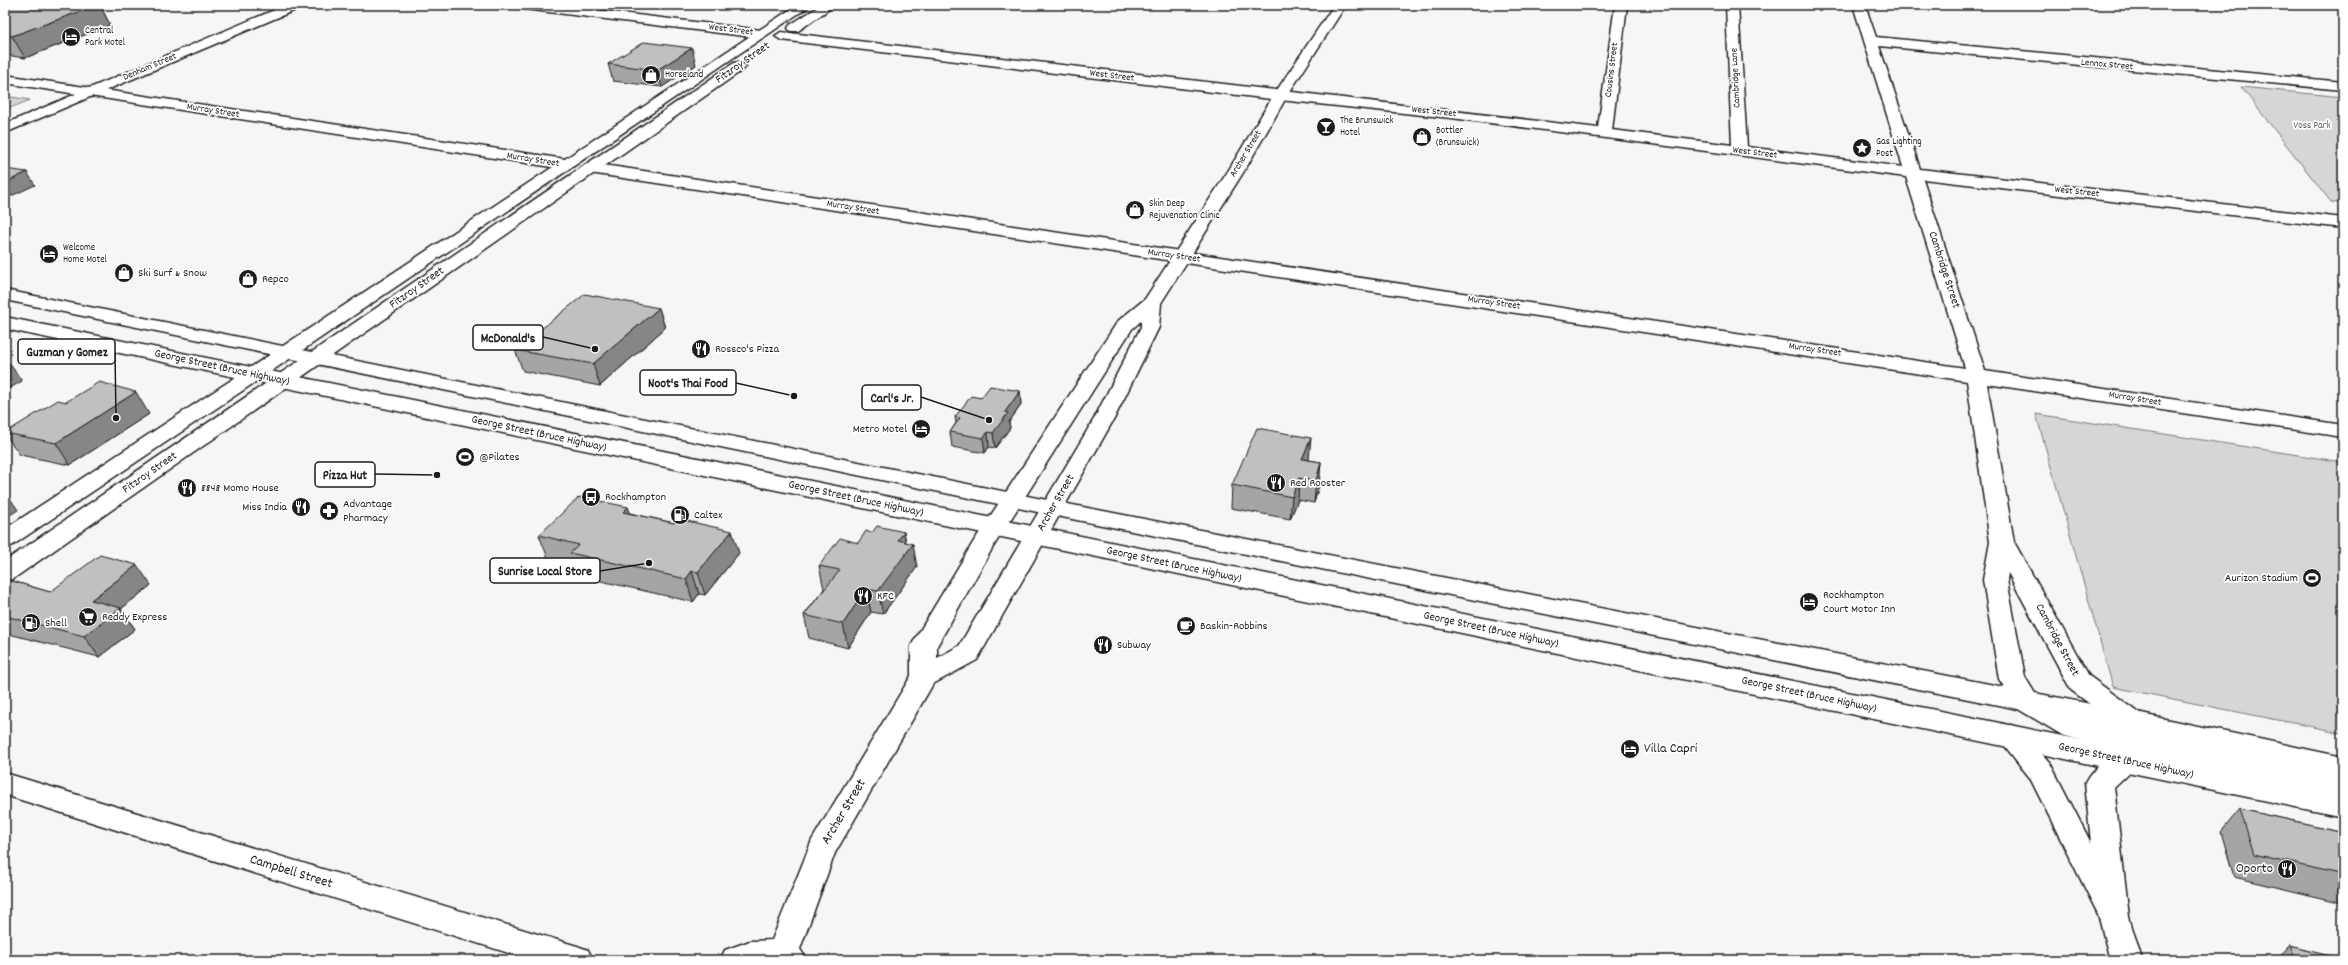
<svg xmlns="http://www.w3.org/2000/svg" width="2348" height="965" viewBox="0 0 2348 965" font-family="Dekko,sans-serif">
	<rect width="100%" height="100%" fill="#f6f6f6"/>
	<filter id="ink" filterUnits="userSpaceOnUse"><feTurbulence type="fractalNoise" baseFrequency=".025" numOctaves="2"/><feDisplacementMap in="SourceGraphic" scale="8" xChannelSelector="R" yChannelSelector="G"/><feConvolveMatrix kernelMatrix="1 2 1 2 8 2 1 2 1" color-interpolation-filters="sRGB"/></filter>
	<g filter="url(#ink)">
		<path fill="#d6d6d6" stroke="#797979" d="M 2241,87 L 2343,97 L 2343,204 L 2331,202 Z
			M 5,96 L 30,100 L 5,110 Z
			M 2036,414 L 2343,462 L 2343,733 L 2113,687 Z"/>
		<g fill="none" stroke-linecap="round" stroke-linejoin="round">
			<defs>
				<path id="street" d="M 518,5 L 554,5 L 761,30 L 767,34 L 761,38 L 524,9 Z
					M 1615,5 L 1627,5 L 1612,130 L 1732,145 L 1726,5 L 1738,5 L 1747,147 L 1903,167 L 1853,5 L 1865,5 L 1876,37 L 2343,82 L 2343,90 L 1879,46 L 1920,169 L 2343,218 L 2343,228 L 1923,179 L 1985,371 L 2343,425 L 2343,437 L 1987,384 L 2014,542 L 2089,676 L 2142,715 L 2145,722 L 2142,729 L 2134,732 L 2343,775 L 2343,797 L 2131,753 L 2137,761 L 2133,769 L 2114,787 L 2129,917 L 2142,960 L 2110,960 L 2098,914 L 2030,778 L 1997,736 L 2001,729 L 2011,725 L 2021,729 L 2050,763 L 2091,843 L 2085,783 C 2092,770 2107,755 2121,751 L 2062,735 L 2018,709 L 1999,679 L 1983,580 L 1990,542 L 1967,381 L 590,173 L 585,171 L 582,168 L 585,165 L 590,163 L 1965,368 L 1906,177 L 1451,118 L 1280,100 L 781,40 L 775,36 L 781,32 L 1598,128 ZM 2008,573 L 2071,690 L 2125,730 L 2080,720 L 2036,695 L 2025,677 L 2007,580 Z
					M 5,75 L 565,159 L 570,161 L 573,164 L 570,167 L 565,169 L 5,83 Z
					M 5,773 L 577,946 L 588,950 L 593,960 L 531,960 L 5,795 Z"/>
				<path id="secondary" d="M 286,5 L 302,5 L 300,8 L 5,133 L 5,124 Z
					M 797,5 L 811,5 L 294,356 L 287,358 L 280,356 L 277,352 L 280,348 Z
					M 821,5 L 835,5 L 798,31 L 790,31 L 788,28 L 790,25 Z
					M 1334,5 L 1346,5 L 1287,96 L 1246,168 L 1161,303 L 1159,327 L 1114,419 L 977,660 L 933,684 L 835,853 L 800,949 L 807,960 L 720,960 L 725,950 L 750,941 L 772,940 L 812,840 L 911,676 L 911,646 L 915,639 L 974,541 L 1118,321 L 1145,299 L 1230,168 L 1273,96 ZM 1141,321 L 1141,327 L 1094,419 L 959,646 L 937,658 L 937,646 L 993,547 L 1132,329 Z
					M 739,62 L 746,66 L 744,69 L 323,362 L 316,364 L 309,362 L 306,358 L 309,354 L 734,63 Z"/>
				<path id="primary" d="M 287,346 L 294,348 L 297,352 L 294,356 L 13,545 L 5,548 L 5,529 L 280,348 Z
					M 316,352 L 323,354 L 326,358 L 323,362 L 13,579 L 5,581 L 5,561 L 309,354 Z"/>
				<path id="highway" d="M 5,290 L 1052,501 L 2132,712 L 2343,757 L 2343,779 L 2132,732 L 1052,515 L 5,300 Z
					M 5,317 L 2343,793 L 2343,817 L 5,329 Z"/>
			</defs>
			<use href="#street" stroke="#1c1c1c" stroke-width="3"/>
			<use href="#secondary" stroke="#1c1c1c" stroke-width="3"/>
			<use href="#primary" stroke="#1c1c1c" stroke-width="3"/>
			<use href="#highway" stroke="#1c1c1c" stroke-width="3"/>
			<use href="#street" fill="#fff" fill-rule="evenodd"/>
			<use href="#secondary" fill="#fff" fill-rule="evenodd"/>
			<use href="#primary" fill="#fff" fill-rule="evenodd"/>
			<use href="#highway" fill="#fff" fill-rule="evenodd"/>
		</g>
		<path fill="#a5a5a5" stroke="#1c1c1c" d="M 5,5 L 100,5 L 110,25 L 25,58 L 5,55 Z
			M 608,64 L 696,65 L 662,87 L 613,81 Z
			M 659,308 L 665,328 L 600,386 L 523,371 L 515,350 Z
			M 1020,391 L 1021,405 L 1009,422 L 1010,428 L 995,448 L 989,447 L 985,453 L 952,447 L 950,432 L 956,423 L 955,417 L 981,398 Z
			M 66,402 L 149,414 L 70,465 L 20,455 L 5,434 L 5,432 Z
			M 1309,460 L 1321,462 L 1319,485 L 1314,503 L 1298,500 L 1290,519 L 1231,508 L 1232,485 Z
			M 628,507 L 630,513 L 674,523 L 739,553 L 705,595 L 699,594 L 693,602 L 579,576 L 575,564 L 548,558 L 539,535 Z
			M 904,532 L 906,542 L 917,567 L 883,614 L 871,612 L 848,648 L 809,638 L 804,615 L 824,589 L 819,566 L 858,543 L 872,533 Z
			M 5,579 L 50,592 L 151,585 L 121,609 L 135,629 L 99,657 L 5,633 Z
			M 2240,809 L 2343,832 L 2343,903 L 2234,877 L 2221,832 Z
			M 2289,946 L 2343,960 L 2276,960 Z"/>
		<path fill="#868686" stroke="#1c1c1c" d="M 98,5 L 100,5 L 110,25 L 25,58 L 12,36 Z
			M 692,48 L 696,65 L 662,87 L 657,70 Z
			M 27,172 L 35,185 L 5,199 L 5,183 Z
			M 659,308 L 665,328 L 600,386 L 593,364 Z
			M 7,360 L 22,381 L 5,391 L 5,361 Z
			M 1020,391 L 1021,405 L 1009,422 L 1010,428 L 995,448 L 993,433 L 1005,412 Z
			M 136,392 L 149,414 L 70,465 L 56,443 Z
			M 988,432 L 989,447 L 985,453 L 983,438 Z
			M 1311,438 L 1309,460 L 1302,459 Z
			M 1321,462 L 1319,485 L 1314,503 L 1316,481 Z
			M 1299,478 L 1298,500 L 1290,519 L 1292,497 Z
			M 5,491 L 18,510 L 5,518 Z
			M 628,507 L 636,530 L 623,512 Z
			M 732,531 L 739,553 L 705,595 L 698,572 Z
			M 904,532 L 907,552 L 913,544 L 917,567 L 883,614 L 878,591 L 898,540 Z
			M 137,565 L 151,585 L 121,609 L 135,629 L 99,657 L 84,636 L 91,600 Z
			M 692,571 L 699,594 L 693,602 L 686,579 Z
			M 866,589 L 871,612 L 848,648 L 843,624 Z"/>
		<path fill="#c0c0c0" stroke="#1c1c1c" d="M 5,5 L 98,5 L 12,36 L 5,35 Z
			M 644,42 L 692,48 L 657,70 L 608,64 Z
			M 5,169 L 27,172 L 5,183 Z
			M 585,294 L 659,308 L 593,364 L 515,350 Z
			M 99,382 L 136,392 L 56,443 L 5,433 L 58,400 L 66,402 Z
			M 990,386 L 1020,391 L 1005,412 L 1008,413 L 993,433 L 988,432 L 983,438 L 950,432 L 960,418 L 955,417 L 971,396 L 981,398 Z
			M 1257,428 L 1311,438 L 1302,459 L 1321,462 L 1316,481 L 1299,478 L 1292,497 L 1232,485 Z
			M 579,497 L 628,507 L 623,512 L 674,523 L 678,519 L 732,531 L 698,572 L 692,571 L 686,579 L 570,553 L 579,545 L 539,535 Z
			M 877,526 L 904,532 L 898,540 L 913,544 L 878,591 L 866,589 L 843,624 L 804,615 L 840,570 L 819,566 L 840,538 L 858,543 L 866,531 L 872,533 Z
			M 100,555 L 137,565 L 91,600 L 121,608 L 84,636 L 5,616 L 5,579 L 50,592 Z
			M 2240,809 L 2343,832 L 2343,875 L 2254,854 Z
			M 2289,946 L 2343,959 L 2343,960 L 2295,960 Z"/>
	</g>
	<defs>
		<symbol id="hotel-disc" viewBox="-11 -11 22 22"><circle r="9.5" fill="#1c1c1c" stroke="#fff"/><path d="M-6-4.5h1.5V1H6V5H4.5V3h-9V5H-6ZM-4 0a1.8 1.8 0 1 1 3.6 0ZM.5 0V-2.5h3Q6-2.5 6 0Z" fill="#fff"/></symbol>
		<symbol id="shop-disc" viewBox="-11 -11 22 22"><circle r="9.5" fill="#1c1c1c" stroke="#fff"/><path d="M-5-2.5h2.3a2.7 3.5 0 0 1 5.4 0H5L5.5 6h-11ZM-1.5-2.5h3a1.5 2.3 0 0 0-3 0Z" fill="#fff"/></symbol>
		<symbol id="bar-disc" viewBox="-11 -11 22 22"><circle r="9.5" fill="#1c1c1c" stroke="#fff"/><path d="M-6-5H6L.8 .8V4.5H3.5V6h-7V4.5H-.8V.8Z" fill="#fff"/></symbol>
		<symbol id="sight-disc" viewBox="-11 -11 22 22"><circle r="9.5" fill="#1c1c1c" stroke="#fff"/><path d="M0-6L1.8-2.2L6-1.7L2.9 1.2L3.7 5.4L0 3.3L-3.7 5.4L-2.9 1.2L-6-1.7L-1.8-2.2Z" fill="#fff"/></symbol>
		<symbol id="restaurant-disc" viewBox="-11 -11 22 22"><circle r="9.5" fill="#1c1c1c" stroke="#fff"/><path d="M-5-6h1v4h1v-4h1v4h1v-4h1v5L-1.5 .5V6h-2V.5L-5-1ZM5-6V6H3V1.5H1.5Q1.5-4 5-6Z" fill="#fff"/></symbol>
		<symbol id="stadium-disc" viewBox="-11 -11 22 22"><circle r="9.5" fill="#1c1c1c" stroke="#fff"/><path d="M0-5a6.5 5 0 1 0 0 10a6.5 5 0 1 0 0-10ZM-3.5-1.8h7v3.6h-7Z" fill="#fff"/></symbol>
		<symbol id="bus-disc" viewBox="-11 -11 22 22"><circle r="9.5" fill="#1c1c1c" stroke="#fff"/><path d="M-5-6H5V4H4V6H2V4H-2V6H-4V4H-5ZM-3.5-4V0h7V-4ZM-3.5 1.2v1.5H-2V1.2ZM2 1.2v1.5H3.5V1.2Z" fill="#fff"/></symbol>
		<symbol id="pharmacy-disc" viewBox="-11 -11 22 22"><circle r="9.5" fill="#1c1c1c" stroke="#fff"/><path d="M-2-6h4v4h4v4h-4v4h-4v-4h-4v-4h4Z" fill="#fff"/></symbol>
		<symbol id="fuel-disc" viewBox="-11 -11 22 22"><circle r="9.5" fill="#1c1c1c" stroke="#fff"/><path d="M-5.5-6h7V0h2V4h1.3V-2.5L3-4.5l.8-.8L6-3V5H2.5V1h-1V6h-7ZM-4.2-4.7v3.2H.2V-4.7Z" fill="#fff"/></symbol>
		<symbol id="supermarket-disc" viewBox="-11 -11 22 22"><circle r="9.5" fill="#1c1c1c" stroke="#fff"/><path d="M-6-5.5h2.5l.6 2H6L4.5 2H-2.5L-4.4-4H-6ZM-1.5 3.2a1.3 1.3 0 1 0 .1 0ZM3 3.2a1.3 1.3 0 1 0 .1 0Z" fill="#fff"/></symbol>
		<symbol id="cafe-disc" viewBox="-11 -11 22 22"><circle r="9.5" fill="#1c1c1c" stroke="#fff"/><path d="M-5.5-4.5H6V0H3Q3 3.5 0 3.5H-2.5Q-5.5 3.5-5.5 0ZM3-3.2v2h1.7v-2ZM-6 4.5H4V6H-6Z" fill="#fff"/></symbol>
	</defs>
	<g fill-rule="evenodd">
		<use href="#hotel-disc" x="60" y="26" width="22" height="22"/>
		<use href="#shop-disc" x="640" y="64" width="22" height="22"/>
		<use href="#bar-disc" x="1315" y="116" width="22" height="22"/>
		<use href="#shop-disc" x="1411" y="126" width="22" height="22"/>
		<use href="#sight-disc" x="1851" y="137" width="22" height="22"/>
		<use href="#shop-disc" x="1124" y="199" width="22" height="22"/>
		<use href="#hotel-disc" x="38" y="243" width="22" height="22"/>
		<use href="#shop-disc" x="113" y="262" width="22" height="22"/>
		<use href="#shop-disc" x="237" y="268" width="22" height="22"/>
		<use href="#restaurant-disc" x="690" y="338" width="22" height="22"/>
		<use href="#hotel-disc" x="910" y="418" width="22" height="22"/>
		<use href="#stadium-disc" x="454" y="446" width="22" height="22"/>
		<use href="#restaurant-disc" x="1265" y="472" width="22" height="22"/>
		<use href="#restaurant-disc" x="176" y="477" width="22" height="22"/>
		<use href="#bus-disc" x="580" y="486" width="22" height="22"/>
		<use href="#restaurant-disc" x="290" y="496" width="22" height="22"/>
		<use href="#pharmacy-disc" x="318" y="500" width="22" height="22"/>
		<use href="#fuel-disc" x="669" y="504" width="22" height="22"/>
		<use href="#stadium-disc" x="2301" y="567" width="22" height="22"/>
		<use href="#restaurant-disc" x="852" y="585" width="22" height="22"/>
		<use href="#hotel-disc" x="1798" y="591" width="22" height="22"/>
		<use href="#supermarket-disc" x="77" y="606" width="22" height="22"/>
		<use href="#fuel-disc" x="20" y="612" width="22" height="22"/>
		<use href="#cafe-disc" x="1175" y="615" width="22" height="22"/>
		<use href="#restaurant-disc" x="1092" y="634" width="22" height="22"/>
		<use href="#hotel-disc" x="1619" y="738" width="22" height="22"/>
		<use href="#restaurant-disc" x="2276" y="858" width="22" height="22"/>
	</g>
	<g text-anchor="middle" dominant-baseline="central" stroke-width="3.5" stroke-linejoin="round" paint-order="stroke">
		<g font-size="10" fill="#1c1c1c" stroke="#fff">
			<text transform="translate(731 30) rotate(7)">West Street</text>
			<text transform="translate(2107 65) rotate(5)">Lennox Street</text>
			<text transform="translate(150 67) rotate(-23)">Denham Street</text>
			<text transform="translate(1612 70) rotate(-83)">Cousins Street</text>
			<text transform="translate(1112 76) rotate(7)">West Street</text>
			<text transform="translate(1736 78) rotate(-93)">Cambridge Lane</text>
			<text transform="translate(213 111) rotate(9)">Murray Street</text>
			<text transform="translate(1434 112) rotate(6)">West Street</text>
			<text transform="translate(1755 153) rotate(7)">West Street</text>
			<text transform="translate(1246 154) rotate(-59)">Archer Street</text>
			<text transform="translate(533 160) rotate(9)">Murray Street</text>
			<text transform="translate(2077 192) rotate(6)">West Street</text>
			<text transform="translate(853 208) rotate(9)">Murray Street</text>
			<text transform="translate(1174 256) rotate(8)">Murray Street</text>
			<text transform="translate(1494 303) rotate(8)">Murray Street</text>
			<text transform="translate(1815 350) rotate(8)">Murray Street</text>
			<text transform="translate(2135 399) rotate(9)">Murray Street</text>
		</g>
		<g font-size="10" fill="#1c1c1c" stroke="#fff" text-anchor="start">
			<text x="85" y="31">Central<tspan x="85" dy="12">Park Motel</tspan></text>
			<text x="665" y="75">Horseland</text>
			<text x="1340" y="121">The Brunswick<tspan x="1340" dy="12">Hotel</tspan></text>
			<text x="1436" y="131">Bottler<tspan x="1436" dy="12">(Brunswick)</tspan></text>
			<text x="1876" y="142">Gas Lighting<tspan x="1876" dy="12">Post</tspan></text>
			<text x="1149" y="204">Skin Deep<tspan x="1149" dy="12">Rejuvenation Clinic</tspan></text>
			<text x="63" y="248">Welcome<tspan x="63" dy="12">Home Motel</tspan></text>
		</g>
		<g font-size="10" fill="#5d5d5d" stroke="#fff">
			<text x="2312" y="126">Voss Park</text>
		</g>
		<g font-size="12" fill="#1c1c1c" stroke="#fff">
			<text transform="translate(743 63) rotate(-35)">Fitzroy Street</text>
			<text transform="translate(1944 270) rotate(72)">Cambridge Street</text>
			<text transform="translate(417 288) rotate(-35)">Fitzroy Street</text>
			<text transform="translate(222 368) rotate(12)">George Street (Bruce Highway)</text>
			<text transform="translate(539 434) rotate(12)">George Street (Bruce Highway)</text>
			<text transform="translate(150 473) rotate(-35)">Fitzroy Street</text>
			<text transform="translate(856 499) rotate(12)">George Street (Bruce Highway)</text>
			<text transform="translate(1056 503) rotate(-60)">Archer Street</text>
			<text transform="translate(1174 565) rotate(12)">George Street (Bruce Highway)</text>
			<text transform="translate(1491 630) rotate(12)">George Street (Bruce Highway)</text>
			<text transform="translate(2057 640) rotate(62)">Cambridge Street</text>
			<text transform="translate(1809 695) rotate(12)">George Street (Bruce Highway)</text>
			<text transform="translate(2126 761) rotate(12)">George Street (Bruce Highway)</text>
		</g>
		<g font-size="12" fill="#1c1c1c" stroke="#fff" text-anchor="start">
			<text x="138" y="273">Ski Surf &amp; Snow</text>
			<text x="262" y="279">Repco</text>
			<text x="715" y="349">Rossco's Pizza</text>
			<text x="907" y="429" text-anchor="end">Metro Motel</text>
			<text x="479" y="457">@Pilates</text>
			<text x="1290" y="483">Red Rooster</text>
			<text x="201" y="488">8848 Momo House</text>
			<text x="605" y="497">Rockhampton</text>
			<text x="343" y="504">Advantage<tspan x="343" dy="14">Pharmacy</tspan></text>
			<text x="287" y="507" text-anchor="end">Miss India</text>
			<text x="694" y="515">Caltex</text>
			<text x="2298" y="578" text-anchor="end">Aurizon Stadium</text>
			<text x="1823" y="595">Rockhampton<tspan x="1823" dy="14">Court Motor Inn</tspan></text>
			<text x="877" y="596">KFC</text>
			<text x="102" y="617">Reddy Express</text>
			<text x="45" y="623">Shell</text>
			<text x="1200" y="626">Baskin-Robbins</text>
			<text x="1117" y="645">Subway</text>
		</g>
		<g font-size="14" fill="#1c1c1c" stroke="#fff" text-anchor="start">
			<text x="1644" y="749">Villa Capri</text>
			<text x="2273" y="869" text-anchor="end">Oporto</text>
		</g>
		<g font-size="14" fill="#1c1c1c" stroke="#fff">
			<text transform="translate(844 812) rotate(-59)">Archer Street</text>
			<text transform="translate(291 872) rotate(17)">Campbell Street</text>
		</g>
	</g>
	<path fill="none" stroke="#1c1c1c" stroke-width="1.5" d="M595 349L543 337M116 418L115 352M794 396L736 383M989 420L921 397M437 475L375 474M649 563L600 571"/>
	<g fill="#1c1c1c" stroke="#fff" stroke-width="1.5">
		<circle cx="595" cy="349" r="4"/>
		<circle cx="116" cy="418" r="4"/>
		<circle cx="794" cy="396" r="4"/>
		<circle cx="989" cy="420" r="4"/>
		<circle cx="437" cy="475" r="4"/>
		<circle cx="649" cy="563" r="4"/>
	</g>
	<g fill="#fff" stroke="#1c1c1c" stroke-width="1.5">
		<rect x="473" y="325" width="70" height="25" rx="4"/>
		<rect x="18" y="339" width="97" height="25" rx="4"/>
		<rect x="640" y="370" width="96" height="25" rx="4"/>
		<rect x="862" y="385" width="59" height="25" rx="4"/>
		<rect x="315" y="462" width="60" height="25" rx="4"/>
		<rect x="490" y="558" width="110" height="25" rx="4"/>
	</g>
	<g font-size="13" text-anchor="middle" font-weight="bold" fill="#1c1c1c">
		<text x="508" y="342">McDonald's</text>
		<text x="67" y="356">Guzman y Gomez</text>
		<text x="688" y="387">Noot's Thai Food</text>
		<text x="892" y="402">Carl's Jr.</text>
		<text x="345" y="479">Pizza Hut</text>
		<text x="545" y="575">Sunrise Local Store</text>
	</g>
	<rect width="2348" height="965" fill="none" stroke="#fff" stroke-width="20"/>
	<rect x="10" y="10" width="2328" height="945" fill="none" stroke="#1c1c1c" stroke-width="1.5" filter="url(#ink)"/>
</svg>
